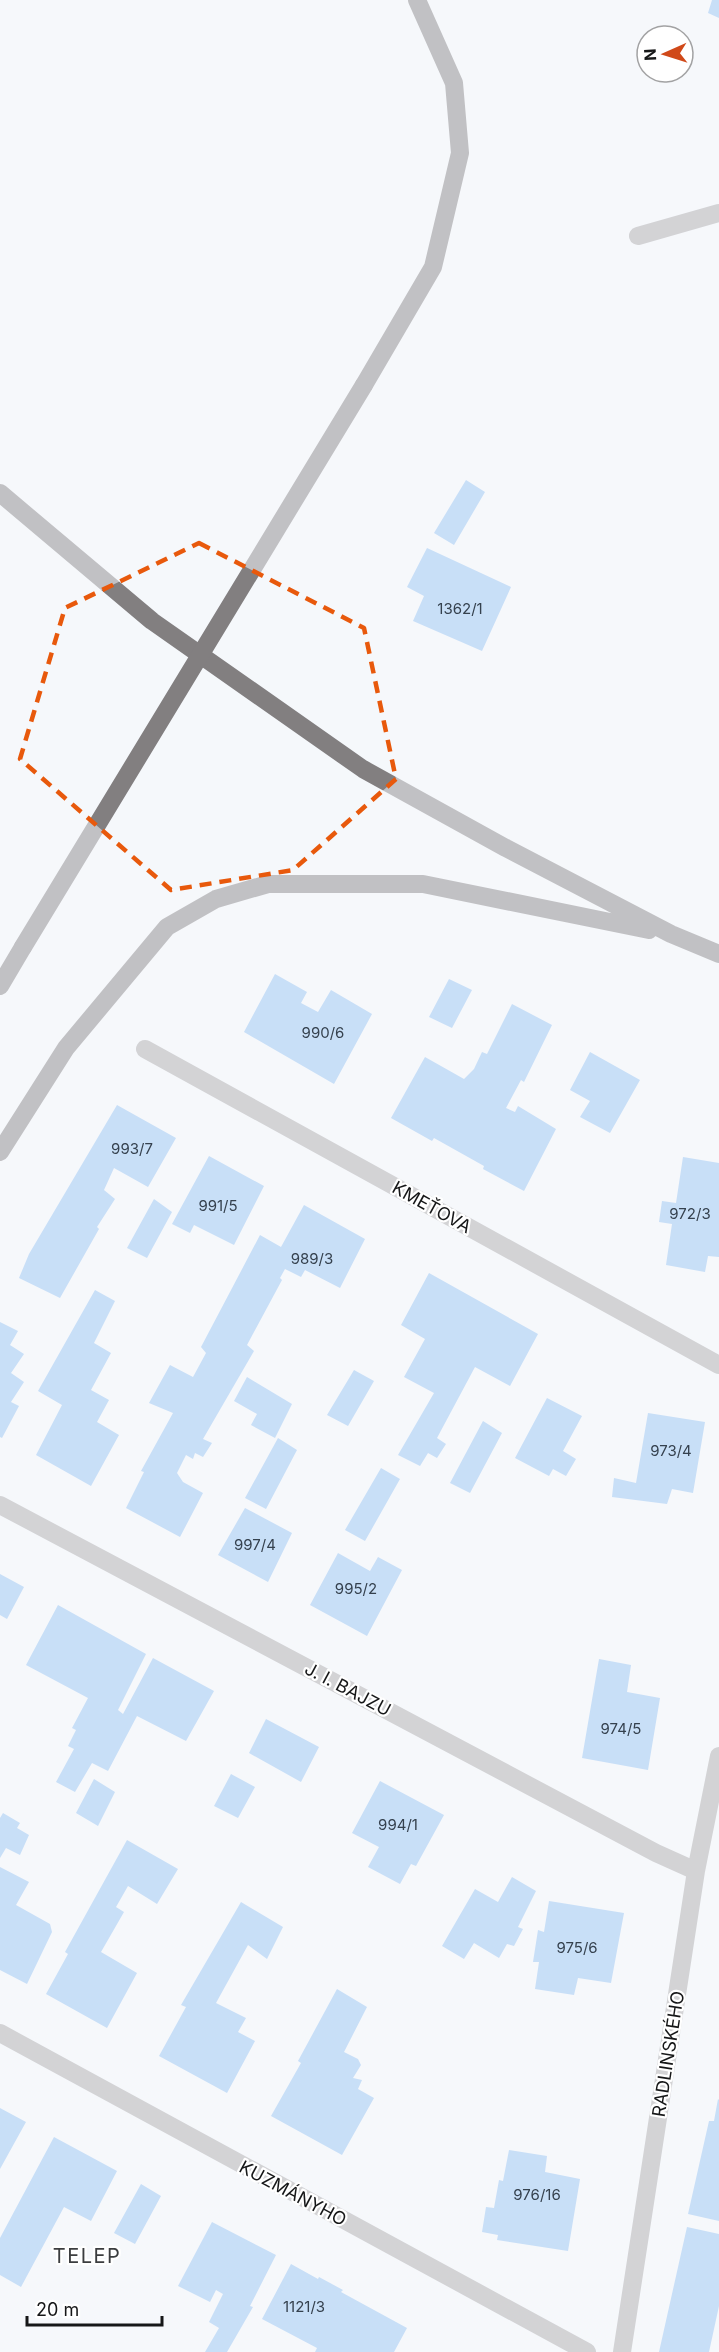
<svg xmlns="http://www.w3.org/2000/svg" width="719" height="2352" viewBox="0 0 719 2352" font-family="Inter,sans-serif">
	<rect width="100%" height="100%" fill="#f5f8fb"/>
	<path fill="#91c0f2" d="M 712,0 L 719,0 L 719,18 L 708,13 Z
		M 466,480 L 485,492 L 454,545 L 434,533 Z
		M 427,548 L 511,587 L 482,651 L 413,621 L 424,596 L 407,587 Z
		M 275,974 L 307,992 L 301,1003 L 318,1012 L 331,990 L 372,1014 L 334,1084 L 244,1032 Z
		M 449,979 L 472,990 L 452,1028 L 429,1017 Z
		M 512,1004 L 552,1025 L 524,1082 L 521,1080 L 506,1108 L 515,1112 L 518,1106 L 556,1129 L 524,1191 L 483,1169 L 484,1166 L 434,1138 L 432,1141 L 391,1118 L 425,1057 L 464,1079 L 474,1069 L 482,1052 L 487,1054 Z
		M 590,1052 L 640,1080 L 610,1133 L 580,1117 L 590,1101 L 570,1090 Z
		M 117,1105 L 176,1138 L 148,1187 L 114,1168 L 104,1190 L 115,1199 L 97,1227 L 99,1229 L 60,1298 L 19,1278 L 29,1254 Z
		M 209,1156 L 264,1186 L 234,1245 L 194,1225 L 190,1233 L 172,1224 Z
		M 683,1157 L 719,1163 L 719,1257 L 708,1256 L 705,1272 L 666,1265 L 672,1224 L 659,1222 L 662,1201 L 676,1203 Z
		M 154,1199 L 172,1212 L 147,1258 L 127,1248 Z
		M 304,1205 L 365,1239 L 340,1288 L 305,1270 L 301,1277 L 285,1269 L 280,1278 L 282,1280 L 247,1345 L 254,1351 L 203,1439 L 212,1443 L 203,1457 L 195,1453 L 193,1459 L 186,1455 L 177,1473 L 183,1482 L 203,1493 L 180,1537 L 126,1508 L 144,1472 L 141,1471 L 173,1413 L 149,1403 L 170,1365 L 193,1377 L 206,1353 L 201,1347 L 260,1235 L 281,1247 Z
		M 429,1273 L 538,1334 L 510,1386 L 475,1367 L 437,1438 L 446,1444 L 437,1458 L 428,1453 L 420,1466 L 398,1455 L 434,1393 L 404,1377 L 425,1339 L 401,1325 Z
		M 95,1290 L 115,1301 L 94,1343 L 111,1353 L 91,1390 L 109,1400 L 97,1422 L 119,1435 L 91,1486 L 36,1455 L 62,1405 L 38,1391 Z
		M 0,1322 L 18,1331 L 10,1345 L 24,1354 L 11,1373 L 24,1382 L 11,1402 L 19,1406 L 2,1438 L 0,1437 Z
		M 354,1370 L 374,1381 L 348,1426 L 327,1415 Z
		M 247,1377 L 292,1404 L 275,1438 L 251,1425 L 257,1414 L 234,1401 Z
		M 547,1398 L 582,1416 L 563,1451 L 576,1459 L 566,1476 L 553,1469 L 549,1476 L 515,1458 Z
		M 648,1413 L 705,1422 L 693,1493 L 672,1489 L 667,1504 L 612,1497 L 614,1478 L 636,1483 Z
		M 483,1421 L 502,1433 L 470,1493 L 450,1483 Z
		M 278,1438 L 297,1450 L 266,1509 L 245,1498 Z
		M 381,1468 L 400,1479 L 365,1541 L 345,1530 Z
		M 245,1508 L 292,1533 L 268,1582 L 218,1555 Z
		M 338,1553 L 370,1571 L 378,1557 L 402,1570 L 367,1636 L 310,1605 Z
		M 0,1574 L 24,1587 L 7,1619 L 0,1615 Z
		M 58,1605 L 146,1654 L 118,1710 L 123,1714 L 153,1658 L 214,1691 L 186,1741 L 137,1716 L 108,1771 L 92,1763 L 75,1792 L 56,1782 L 74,1749 L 68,1746 L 76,1730 L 72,1728 L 88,1698 L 26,1665 Z
		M 599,1659 L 631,1665 L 627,1692 L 660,1698 L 648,1770 L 582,1758 Z
		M 266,1719 L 319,1747 L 301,1782 L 249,1753 Z
		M 231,1774 L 255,1787 L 238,1818 L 214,1806 Z
		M 94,1779 L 115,1792 L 98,1826 L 76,1813 Z
		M 380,1781 L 444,1815 L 416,1866 L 411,1864 L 400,1884 L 368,1867 L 379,1847 L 352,1833 Z
		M 3,1813 L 20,1823 L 17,1828 L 29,1835 L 20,1855 L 6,1848 L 0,1858 L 0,1818 Z
		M 127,1840 L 178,1869 L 157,1904 L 128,1886 L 116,1907 L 124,1912 L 101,1952 L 137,1973 L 107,2028 L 46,1994 L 68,1954 L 65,1952 Z
		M 0,1867 L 29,1882 L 16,1905 L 50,1924 L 52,1932 L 27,1984 L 0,1970 Z
		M 512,1877 L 536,1891 L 518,1927 L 523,1929 L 514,1946 L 507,1944 L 499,1958 L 474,1943 L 464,1959 L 442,1946 L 475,1889 L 498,1902 Z
		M 549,1901 L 624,1913 L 611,1983 L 578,1978 L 574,1995 L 535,1989 L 539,1962 L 533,1962 L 538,1930 L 544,1932 Z
		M 241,1902 L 283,1927 L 267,1959 L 248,1945 L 216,2003 L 246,2018 L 238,2032 L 255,2041 L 227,2093 L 159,2056 L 186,2007 L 181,2005 Z
		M 337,1989 L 367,2007 L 344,2052 L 358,2059 L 361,2065 L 353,2078 L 362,2080 L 358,2089 L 374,2098 L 342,2155 L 271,2116 L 301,2063 L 298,2061 Z
		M 718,2099 L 719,2100 L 719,2221 L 688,2214 L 709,2121 L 714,2121 Z
		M 0,2108 L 26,2122 L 0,2169 Z
		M 54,2137 L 117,2171 L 91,2221 L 64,2207 L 21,2287 L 0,2275 L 0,2238 Z
		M 509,2150 L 547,2156 L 545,2172 L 580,2179 L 568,2251 L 497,2240 L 498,2235 L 482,2232 L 486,2207 L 494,2208 L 499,2180 L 503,2181 Z
		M 141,2184 L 161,2196 L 135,2244 L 114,2233 Z
		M 212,2222 L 276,2255 L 250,2306 L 253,2307 L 227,2352 L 205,2352 L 219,2328 L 209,2322 L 223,2294 L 216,2290 L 210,2302 L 178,2286 Z
		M 687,2227 L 719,2234 L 719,2306 L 709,2352 L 659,2352 Z
		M 291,2264 L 318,2279 L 319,2277 L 343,2290 L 341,2292 L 407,2328 L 394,2352 L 315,2352 L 317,2348 L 262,2319 Z"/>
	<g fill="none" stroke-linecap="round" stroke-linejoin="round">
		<path stroke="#a8a6a7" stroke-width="18" d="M 638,236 L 719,213
			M 145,1049 L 719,1365
			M 0,1505 L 656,1853 L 696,1871
			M 0,2033 L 587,2352
			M 622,2352 L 696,1871 L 719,1756"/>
		<path stroke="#827f80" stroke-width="18" d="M 364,385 L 433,267 L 460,153 L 454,83 L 417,0
			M 0,493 L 152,621 L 363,769 L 506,848 L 671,934 L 719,954
			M 0,986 L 23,947
			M 0,1152 L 66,1048 L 167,927 L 216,899 L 268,884 L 423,884 L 649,930"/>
		<path stroke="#827f80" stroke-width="18" d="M 23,947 L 364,385"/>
	</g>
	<path d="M0 0H719V2352H0ZM 199,543 L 364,628 L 396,779 L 293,870 L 171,890 L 20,759 L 65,608 Z" fill="#f5f8fb" fill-opacity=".55" fill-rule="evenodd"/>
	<path fill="none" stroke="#e8590c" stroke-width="4.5" stroke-dasharray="12 8" stroke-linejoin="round" d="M 199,543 L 364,628 L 396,779 L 293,870 L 171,890 L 20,759 L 65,608 Z"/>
	<g text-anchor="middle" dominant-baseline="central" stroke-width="4.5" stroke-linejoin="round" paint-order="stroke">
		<g font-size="15" fill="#35414e">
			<text x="460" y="608">1362/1</text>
			<text x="323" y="1032">990/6</text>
			<text x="132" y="1148">993/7</text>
			<text x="218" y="1205">991/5</text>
			<text x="690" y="1213">972/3</text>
			<text x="312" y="1258">989/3</text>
			<text x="671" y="1450">973/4</text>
			<text x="255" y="1544">997/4</text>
			<text x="356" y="1588">995/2</text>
			<text x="621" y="1728">974/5</text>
			<text x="398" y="1824">994/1</text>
			<text x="577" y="1947">975/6</text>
			<text x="537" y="2194">976/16</text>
			<text x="304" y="2306">1121/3</text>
		</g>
		<g font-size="18" fill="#161718" stroke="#fff">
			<text transform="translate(432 1207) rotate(29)">KMEŤOVA</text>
			<text transform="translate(348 1689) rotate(28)">J. I. BAJZU</text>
			<text transform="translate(668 2054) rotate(-81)">RADLINSKÉHO</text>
			<text transform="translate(293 2193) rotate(28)">KUZMÁNYHO</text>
		</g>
		<g font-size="20" letter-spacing="1.5" fill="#3b3d3f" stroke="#fff">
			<text x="87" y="2256">TELEP</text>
		</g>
	</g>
	<g transform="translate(665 54) rotate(267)"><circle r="28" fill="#ffffff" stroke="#a2a2a3" stroke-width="1.5"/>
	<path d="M0-4.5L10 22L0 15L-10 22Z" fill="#d04919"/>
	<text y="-9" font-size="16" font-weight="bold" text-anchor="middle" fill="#161718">N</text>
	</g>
	<path d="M27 2316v9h135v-9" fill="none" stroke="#161718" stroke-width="3"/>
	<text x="36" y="2316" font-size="18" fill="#161718" stroke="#ffffff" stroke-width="4.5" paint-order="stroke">20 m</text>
</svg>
